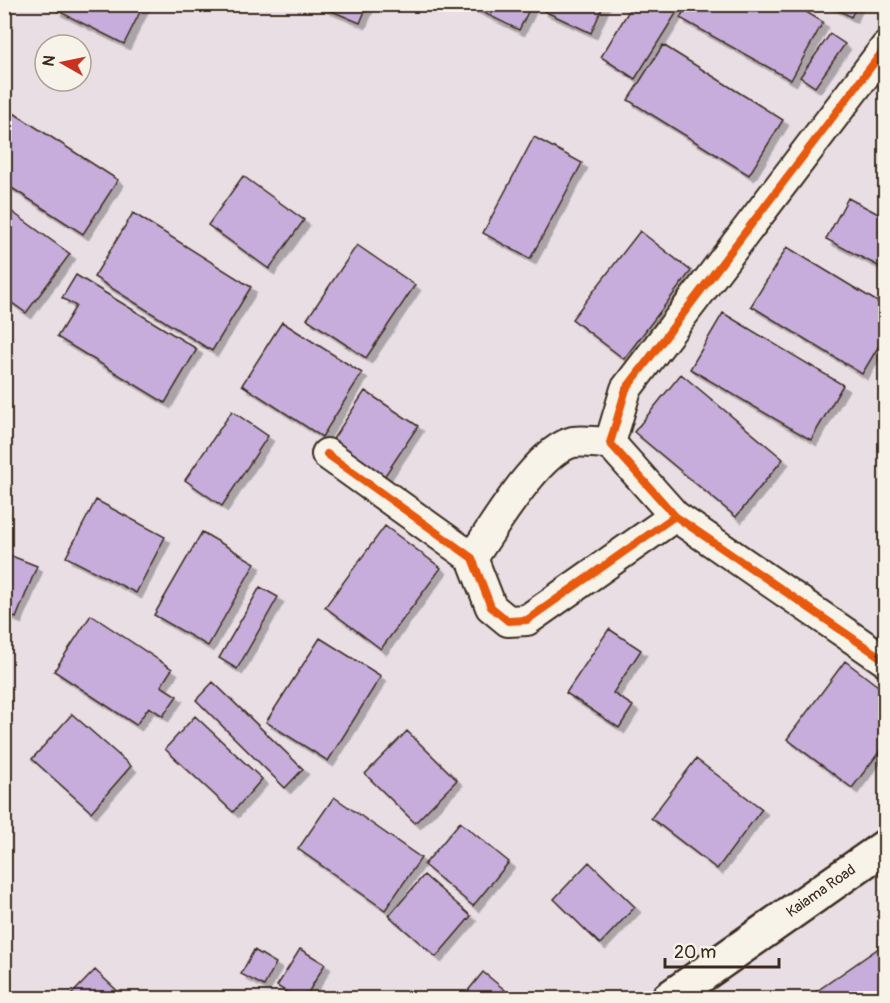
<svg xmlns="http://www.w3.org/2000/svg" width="890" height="1003" viewBox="0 0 890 1003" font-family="Pangolin,sans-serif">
	<defs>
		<filter id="shadow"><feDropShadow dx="5.5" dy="5.5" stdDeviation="0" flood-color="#0004"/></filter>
	</defs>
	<rect width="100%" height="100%" fill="#e8dee4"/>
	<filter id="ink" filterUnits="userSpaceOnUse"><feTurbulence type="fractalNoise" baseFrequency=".0167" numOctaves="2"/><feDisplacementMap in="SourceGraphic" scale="12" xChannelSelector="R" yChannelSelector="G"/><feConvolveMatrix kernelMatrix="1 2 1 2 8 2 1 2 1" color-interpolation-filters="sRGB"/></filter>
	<g filter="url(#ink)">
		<path fill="#c6addb" stroke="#3b2a1e" stroke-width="1.5" filter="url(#shadow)" d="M 59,4 L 144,4 L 124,44 L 56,10 Z
			M 315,4 L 368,4 L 360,23 Z
			M 466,4 L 532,4 L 519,30 Z
			M 544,4 L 604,4 L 591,33 L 542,10 Z
			M 633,4 L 682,4 L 635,79 L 601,57 Z
			M 688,4 L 793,4 L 823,22 L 791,80 L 680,18 Z
			M 828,4 L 858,4 L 851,17 Z
			M 830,34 L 845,44 L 815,87 L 800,77 Z
			M 663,45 L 783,120 L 749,175 L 628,100 Z
			M 9,110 L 118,180 L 83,234 L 4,183 L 4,117 Z
			M 534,137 L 582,163 L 530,259 L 483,233 Z
			M 243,176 L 304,220 L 269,269 L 208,225 Z
			M 848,198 L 886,218 L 886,270 L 826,239 Z
			M 4,206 L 70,254 L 26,313 L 4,297 Z
			M 133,213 L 251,287 L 212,351 L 94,277 Z
			M 640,231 L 691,271 L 624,359 L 572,319 Z
			M 357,245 L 415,285 L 366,358 L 307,319 Z
			M 787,247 L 886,307 L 886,334 L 862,374 L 751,306 Z
			M 76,275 L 197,349 L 165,403 L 57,337 L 76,306 L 62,298 Z
			M 723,313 L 843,385 L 811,440 L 690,369 Z
			M 282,322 L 362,373 L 322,437 L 242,385 Z
			M 681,374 L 783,459 L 736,517 L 634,432 Z
			M 365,391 L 418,426 L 384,477 L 331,442 Z
			M 232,411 L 268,436 L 222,506 L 185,480 Z
			M 96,500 L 165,537 L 136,593 L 66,557 Z
			M 385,526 L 441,568 L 381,649 L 325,607 Z
			M 202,532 L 255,563 L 208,646 L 154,615 Z
			M 4,553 L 37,566 L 16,618 L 4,613 Z
			M 260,587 L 278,597 L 237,669 L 219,658 Z
			M 91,615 L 172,669 L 161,686 L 177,696 L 163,716 L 149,707 L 136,725 L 54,671 Z
			M 609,629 L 641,650 L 613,693 L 633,706 L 619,728 L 566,693 Z
			M 320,638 L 381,676 L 328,761 L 266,722 Z
			M 845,661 L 886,692 L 886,743 L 852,788 L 787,739 Z
			M 213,682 L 303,769 L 285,788 L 196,700 Z
			M 72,714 L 131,766 L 91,812 L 32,759 Z
			M 195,716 L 262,779 L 233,812 L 165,749 Z
			M 407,731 L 457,780 L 415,823 L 365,774 Z
			M 696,759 L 762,809 L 717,869 L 651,818 Z
			M 334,797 L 421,858 L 385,910 L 298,849 Z
			M 460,822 L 509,862 L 473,906 L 424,865 Z
			M 589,862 L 635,907 L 600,944 L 554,899 Z
			M 424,875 L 471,916 L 436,957 L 389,916 Z
			M 886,943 L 886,998 L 807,998 Z
			M 300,949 L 325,964 L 305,998 L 296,998 L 277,986 Z
			M 254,950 L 276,963 L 264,986 L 241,974 Z
			M 95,970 L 125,998 L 68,998 Z
			M 483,972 L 505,990 L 498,998 L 462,998 Z"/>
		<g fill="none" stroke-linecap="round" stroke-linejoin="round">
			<defs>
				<path id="street" d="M 886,47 L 626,389 L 610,443 L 675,516 L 886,661
					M 327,454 L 472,558 L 491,607 L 508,621 L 527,620 L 675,516
					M 472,558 C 494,527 537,451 573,442 C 584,440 599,443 610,443"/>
				<path id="highway" d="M 669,998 L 886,846"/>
			</defs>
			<use href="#street" stroke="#3b2a1e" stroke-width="34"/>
			<use href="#highway" stroke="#3b2a1e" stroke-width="38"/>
			<use href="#street" stroke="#f7f3e8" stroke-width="30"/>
			<use href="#highway" stroke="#f7f3e8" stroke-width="33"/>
			<defs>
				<path id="cycleway" d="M 886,47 L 626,389 L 610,443 L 675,516 L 886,661
					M 327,454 L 472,558 L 491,607 L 508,621 L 527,620 L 675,516"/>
			</defs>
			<use href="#cycleway" stroke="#f7f3e8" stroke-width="11"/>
			<use href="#cycleway" stroke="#e8590c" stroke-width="8"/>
		</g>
	</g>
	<g text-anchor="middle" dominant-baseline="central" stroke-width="4.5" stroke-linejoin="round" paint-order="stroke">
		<g font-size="15" fill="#3b2a1e" stroke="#f7f3e8">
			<text transform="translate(821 891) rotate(-35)">Kaiama Road</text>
		</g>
	</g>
	<rect width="890" height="1003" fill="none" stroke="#f7f3e8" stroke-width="24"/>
	<rect x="12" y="12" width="866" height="979" fill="none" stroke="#3b2a1e" stroke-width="2" filter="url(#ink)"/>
	<g transform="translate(63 63) rotate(279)"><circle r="28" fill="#f7f3e8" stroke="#aca397" stroke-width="1.5"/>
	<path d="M0-4.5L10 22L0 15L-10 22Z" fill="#c8321e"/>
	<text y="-9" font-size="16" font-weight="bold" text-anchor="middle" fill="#3b2a1e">N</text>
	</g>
	<path d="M665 958v9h114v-9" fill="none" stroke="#3b2a1e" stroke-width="3"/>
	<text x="674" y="958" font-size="18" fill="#3b2a1e" stroke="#f7f3e8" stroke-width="4.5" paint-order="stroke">20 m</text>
</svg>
